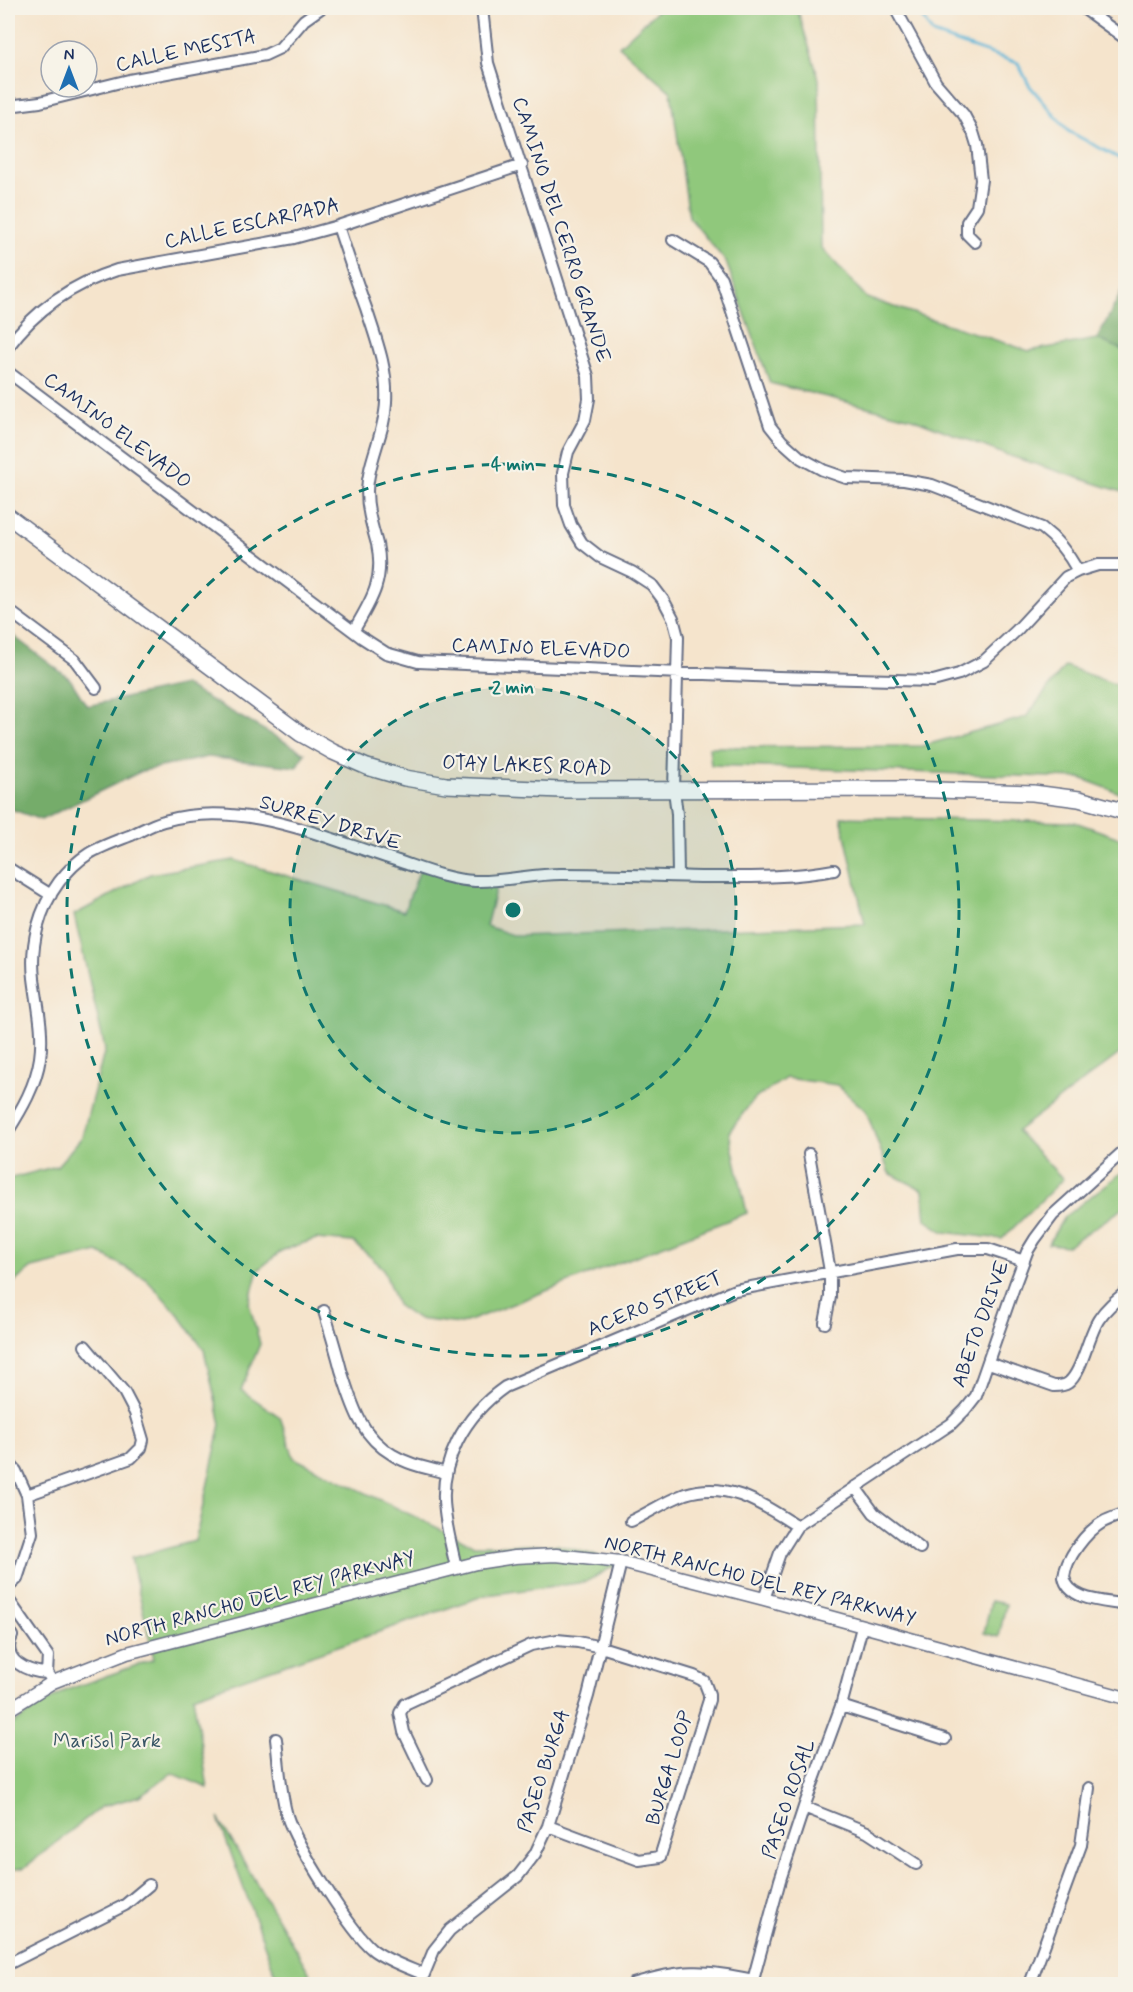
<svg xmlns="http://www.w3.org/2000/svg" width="1133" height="1992" viewBox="0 0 1133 1992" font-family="Mynerve,sans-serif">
	<rect width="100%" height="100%" fill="#f7f3e8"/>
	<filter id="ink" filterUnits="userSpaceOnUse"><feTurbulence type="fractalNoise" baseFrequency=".0167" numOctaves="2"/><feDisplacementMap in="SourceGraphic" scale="12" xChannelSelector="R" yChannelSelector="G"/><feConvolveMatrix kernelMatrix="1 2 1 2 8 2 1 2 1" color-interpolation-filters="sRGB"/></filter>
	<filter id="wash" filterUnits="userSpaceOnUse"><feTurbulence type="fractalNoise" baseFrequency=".008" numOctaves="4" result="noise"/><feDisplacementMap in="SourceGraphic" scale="24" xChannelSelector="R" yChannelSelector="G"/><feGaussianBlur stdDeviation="1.35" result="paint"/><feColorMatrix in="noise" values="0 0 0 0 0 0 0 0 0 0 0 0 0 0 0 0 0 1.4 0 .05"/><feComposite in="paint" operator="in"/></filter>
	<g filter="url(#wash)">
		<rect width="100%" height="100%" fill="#f5e4cc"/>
		<path fill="#90c87b" stroke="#567c6c" stroke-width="1.5" d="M 659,8 L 797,8 L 819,79 L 821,247 L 867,298 L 1029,351 L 1097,339 L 1125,351 L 1125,493 L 1001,453 L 912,418 L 770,383 L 726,262 L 689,217 L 671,92 L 619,46 L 659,9 Z
			M 1065,666 L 1125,688 L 1125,795 L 1080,778 L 711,765 L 709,747 L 922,746 L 1026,717 Z
			M 841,817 L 1075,822 L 1125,840 L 1125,1052 L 1122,1052 L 1017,1131 L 1063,1179 L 1002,1239 L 944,1232 L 926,1220 L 923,1190 L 889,1173 L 866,1111 L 837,1085 L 786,1078 L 753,1100 L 729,1132 L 747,1213 L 461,1324 L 417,1319 L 397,1305 L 383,1268 L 353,1242 L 316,1239 L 283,1250 L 258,1270 L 249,1303 L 260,1344 L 241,1390 L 280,1417 L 294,1458 L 473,1545 L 558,1545 L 621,1562 L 586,1582 L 486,1595 L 193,1696 L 208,1788 L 172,1773 L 139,1796 L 101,1807 L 24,1868 L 8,1870 L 8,1727 L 64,1691 L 154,1659 L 131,1558 L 195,1541 L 221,1424 L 204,1350 L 179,1315 L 146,1279 L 98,1252 L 32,1268 L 8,1287 L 8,1179 L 57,1166 L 82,1137 L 105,1049 L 74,915 L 150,874 L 234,860 L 404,911 L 420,870 L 498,880 L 486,926 L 516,936 L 865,924 Z
			M 1125,1170 L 1125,1207 L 1067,1246 L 1048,1244 L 1064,1217 Z
			M 991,1601 L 1006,1604 L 999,1637 L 984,1633 Z
			M 218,1818 L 316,1984 L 275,1984 L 278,1982 Z"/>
		<path fill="#74ac6b" stroke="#486e64" stroke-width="1.5" d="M 1125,285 L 1125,351 L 1097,339 Z
			M 8,632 L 70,679 L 87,706 L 184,685 L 305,753 L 296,767 L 208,757 L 142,771 L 41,820 L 8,808 Z"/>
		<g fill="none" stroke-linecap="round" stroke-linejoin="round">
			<path stroke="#5ab4d7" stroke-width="3" d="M 916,8 L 933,34 L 1018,63 L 1029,85 L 1068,131 L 1126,162"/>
		</g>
	</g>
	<g filter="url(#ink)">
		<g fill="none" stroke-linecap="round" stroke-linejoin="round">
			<defs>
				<path id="minor" d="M 482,8 L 488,63 L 588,376 L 589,399 L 585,420 L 568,452 L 563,473 L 564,505 L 571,525 L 582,543 L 600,557 L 632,572 L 652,585 L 664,601 L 673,618 L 678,637 L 674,790 L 677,814 L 678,876
					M 895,8 L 936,83 L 964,115 L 973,132 L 977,145 L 981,180 L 977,207 L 967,222 L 967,234 L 975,242
					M 1083,8 L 1126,39
					M 8,106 L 40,102 L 129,80 L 265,55 L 280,48 L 304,20 L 321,8
					M 338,226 C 347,253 356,281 366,308 C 376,339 388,369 386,402 C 385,433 368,460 367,491 C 367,510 372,526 377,544 C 385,580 371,601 354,630
					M 673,240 L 709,262 L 721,278 L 770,426 L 782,441 L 801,458 L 823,470 L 846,478 L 904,480 L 932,485 L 1042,528 C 1058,540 1068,553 1078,571
					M 8,347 C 36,309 72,284 117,270 L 294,238 L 338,226 L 522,165
					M 8,372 L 361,637 L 386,653 L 418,662 L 778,677 L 933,681 L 959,674 L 984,661 L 1017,630 L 1066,577 L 1078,571 L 1098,565 L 1126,565
					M 8,610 L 75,660 L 96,688
					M 8,868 L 51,895
					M 8,1131 C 22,1109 36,1085 40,1058 C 44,1031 37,1004 34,978 C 30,944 39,909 59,882 C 81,853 98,848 129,836 C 141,831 152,824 164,821 C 242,798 324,838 398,861 C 422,869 449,880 475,881 C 504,882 532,874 561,874 C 609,874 657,876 705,877 C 749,877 791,878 834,870
					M 809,1154 L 830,1271 L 830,1297 L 825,1323
					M 324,1311 C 330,1331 336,1350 341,1370 C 352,1404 360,1436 393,1455 C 409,1465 428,1468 446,1473
					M 989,1363 L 1054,1386 C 1059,1386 1064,1386 1068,1383 C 1082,1373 1088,1335 1099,1319 C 1106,1308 1116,1300 1126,1292
					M 8,1462 L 16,1471 L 27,1495 L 32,1533 L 17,1579 L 8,1587
					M 855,1487 L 874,1513 L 920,1548
					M 27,1495 L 131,1458 L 141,1448 L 143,1440 L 135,1413 L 124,1392 L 85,1346
					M 1126,1513 C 1118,1516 1110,1518 1103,1522 C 1086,1532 1066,1558 1064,1577 C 1068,1601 1106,1601 1126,1605
					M 631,1521 C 648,1513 666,1501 685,1494 C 728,1480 762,1504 797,1526
					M 456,1567 C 452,1549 447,1530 445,1512 C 438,1462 465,1415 505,1387 L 735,1290 L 957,1249 L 988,1249 L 1024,1261
					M 8,1599 L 48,1656 L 47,1673 L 53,1682
					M 764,1599 L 780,1553 L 797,1526 L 951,1424 L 965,1410 L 976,1396 L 1015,1284 L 1027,1252 L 1035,1239 L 1053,1215 L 1126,1149
					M 8,1630 L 12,1636 C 0,1661 28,1672 47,1673
					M 841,1706 L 945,1739
					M 276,1739 C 279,1764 280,1791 287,1816 C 296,1844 351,1932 373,1950 C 388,1961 406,1967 423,1974
					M 427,1780 L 404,1732 L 400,1713 L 405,1704 L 531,1645 L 557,1640 L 578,1642 L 601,1647 L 694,1676 L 704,1681 L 709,1694 L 709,1700 L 660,1857 L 639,1860 L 548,1826
					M 804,1807 L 867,1832 L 916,1864
					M 8,1964 L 125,1905 L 149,1885
					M 420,1984 L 434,1950 L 450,1930 L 518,1876 L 535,1854 L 548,1826 L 588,1696 L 621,1562
					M 633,1984 C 682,1969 703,1969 753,1980
					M 752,1984 L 780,1880 L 804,1807 L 841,1706 L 862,1627
					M 1030,1984 L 1081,1845 L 1089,1788"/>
				<path id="tertiary" d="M 8,1710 L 53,1682 L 127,1653 L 476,1563 L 515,1557 L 556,1555 L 621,1562 L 764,1599 L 1126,1698"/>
				<path id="primary" d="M 8,516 L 301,734 L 333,752 L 367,767 L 405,778 L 446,785 L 561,790 L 905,789 L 1033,793 L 1079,799 L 1126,812"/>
			</defs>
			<use href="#minor" stroke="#676e84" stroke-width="14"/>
			<use href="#tertiary" stroke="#676e84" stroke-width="15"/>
			<use href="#primary" stroke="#676e84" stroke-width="18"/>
			<use href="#minor" stroke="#fff" stroke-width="10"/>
			<use href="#tertiary" stroke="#fff" stroke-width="12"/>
			<use href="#primary" stroke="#fff" stroke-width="15"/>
		</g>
	</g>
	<circle cx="513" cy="910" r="223" fill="#0f766e" fill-opacity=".12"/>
	<g fill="none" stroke="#0f766e" stroke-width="3" stroke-dasharray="10 8">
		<circle cx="513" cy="910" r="223"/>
		<circle cx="513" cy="910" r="446"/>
	</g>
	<g text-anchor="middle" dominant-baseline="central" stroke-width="4.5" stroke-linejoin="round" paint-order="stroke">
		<g font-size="20" fill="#1b2f5e" stroke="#f7f3e8">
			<text transform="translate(186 51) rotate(-12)">CALLE MESITA</text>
			<text transform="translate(252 224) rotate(-12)">CALLE ESCARPADA</text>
			<text transform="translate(561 230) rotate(72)">CAMINO DEL CERRO GRANDE</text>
			<text transform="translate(117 431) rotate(37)">CAMINO ELEVADO</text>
			<text transform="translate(541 649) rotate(2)">CAMINO ELEVADO</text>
			<text transform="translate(527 766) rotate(2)">OTAY LAKES ROAD</text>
			<text transform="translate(330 823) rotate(17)">SURREY DRIVE</text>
			<text transform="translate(655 1304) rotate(-22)">ACERO STREET</text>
			<text transform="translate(981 1324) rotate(-70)">ABETO DRIVE</text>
			<text transform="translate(760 1581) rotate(14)">NORTH RANCHO DEL REY PARKWAY</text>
			<text transform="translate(260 1599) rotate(-15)">NORTH RANCHO DEL REY PARKWAY</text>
			<text transform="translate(670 1768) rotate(-73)">BURGA LOOP</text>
			<text transform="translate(544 1771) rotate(-72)">PASEO BURGA</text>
			<text transform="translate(789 1799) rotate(-71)">PASEO ROSAL</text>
		</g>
		<g font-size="20" fill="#385565" stroke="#f7f3e8">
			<text x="107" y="1741">Marisol Park</text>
		</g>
	</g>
	<circle cx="513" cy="910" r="9" fill="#0f766e" stroke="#f7f3e8" stroke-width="3"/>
	<g font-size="18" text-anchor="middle" font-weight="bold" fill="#0f766e" stroke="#f7f3e8" stroke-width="4.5" stroke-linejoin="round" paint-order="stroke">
		<text x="513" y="470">4 min</text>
		<text x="513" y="693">2 min</text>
	</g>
	<rect width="1133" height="1992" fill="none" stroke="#f7f3e8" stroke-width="30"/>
	<g transform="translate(69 69)"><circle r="28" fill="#f7f3e8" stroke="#9fa5b1" stroke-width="1.5"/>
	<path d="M0-4.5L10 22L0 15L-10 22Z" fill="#1f6fb2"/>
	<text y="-9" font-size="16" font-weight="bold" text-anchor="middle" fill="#1b2f5e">N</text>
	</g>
</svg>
